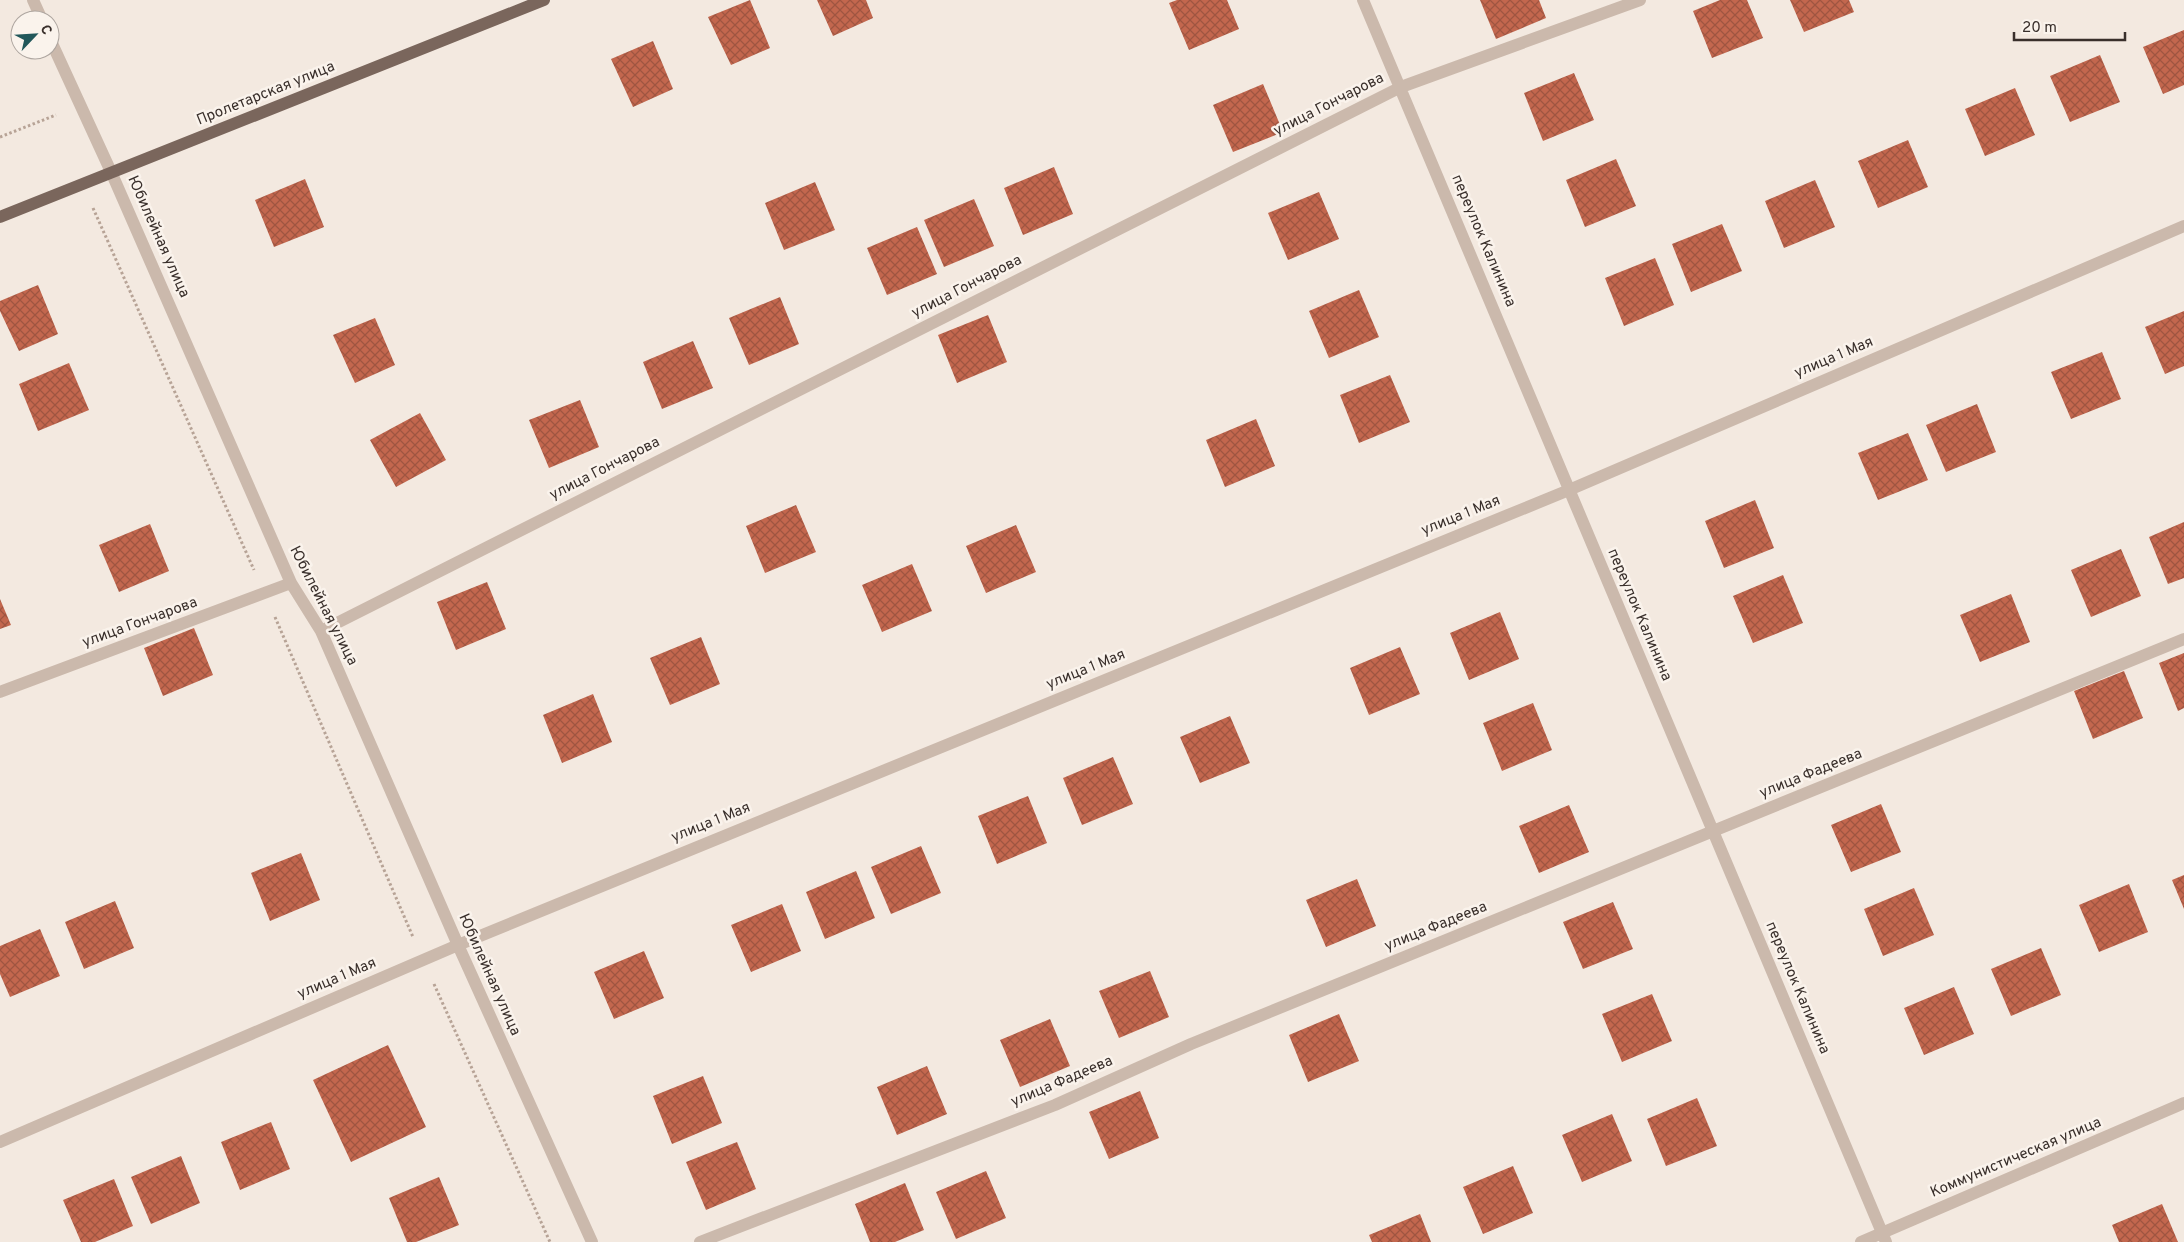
<svg xmlns="http://www.w3.org/2000/svg" width="2184" height="1242" viewBox="0 0 2184 1242" font-family="Overpass,sans-serif">
	<defs>
		<pattern id="building-cross-hatch" width="8" height="8" patternUnits="userSpaceOnUse" patternTransform="scale(1.25)"><rect width="8" height="8" fill="#c3674e"/><path d="M0 0l8 8M0 8l8-8" fill="none" stroke="#9f5541"/></pattern>
	</defs>
	<rect width="100%" height="100%" fill="#f3e9e0"/>
	<path fill="url(#building-cross-hatch)" d="M 750,0 L 770,48 L 731,65 L 708,17 Z
		M 817,0 L 866,0 L 873,18 L 833,36 Z
		M 1177,0 L 1227,0 L 1239,29 L 1189,50 L 1169,3 Z
		M 1480,0 L 1539,0 L 1546,18 L 1496,39 Z
		M 1720,0 L 1747,0 L 1763,38 L 1712,58 L 1693,11 Z
		M 1790,0 L 1849,0 L 1854,12 L 1804,32 Z
		M 2184,30 L 2184,85 L 2163,94 L 2143,47 Z
		M 653,41 L 673,89 L 633,107 L 611,59 Z
		M 2100,55 L 2120,102 L 2070,122 L 2050,76 Z
		M 1574,73 L 1594,120 L 1543,141 L 1524,93 Z
		M 1263,84 L 1283,132 L 1233,152 L 1213,105 Z
		M 2015,88 L 2035,135 L 1985,156 L 1965,109 Z
		M 1908,140 L 1928,187 L 1878,208 L 1858,161 Z
		M 1616,159 L 1636,206 L 1585,227 L 1566,180 Z
		M 1054,167 L 1073,214 L 1023,235 L 1004,188 Z
		M 305,179 L 324,227 L 274,247 L 255,200 Z
		M 1815,180 L 1835,227 L 1784,248 L 1765,201 Z
		M 815,182 L 835,230 L 784,250 L 765,203 Z
		M 1319,192 L 1339,239 L 1288,260 L 1268,213 Z
		M 974,199 L 994,246 L 944,267 L 924,220 Z
		M 1722,224 L 1742,271 L 1691,292 L 1672,244 Z
		M 917,227 L 937,274 L 887,295 L 867,248 Z
		M 1655,258 L 1674,305 L 1624,326 L 1605,278 Z
		M 38,285 L 58,334 L 19,351 L 0,311 L 0,301 Z
		M 1359,290 L 1379,337 L 1329,358 L 1309,311 Z
		M 780,297 L 799,344 L 749,365 L 729,318 Z
		M 2184,311 L 2184,366 L 2165,374 L 2145,327 Z
		M 988,315 L 1007,362 L 957,383 L 938,335 Z
		M 375,318 L 395,365 L 355,383 L 333,335 Z
		M 693,341 L 713,388 L 662,409 L 643,362 Z
		M 2102,352 L 2121,399 L 2071,419 L 2051,372 Z
		M 69,363 L 89,410 L 38,431 L 19,384 Z
		M 1390,375 L 1410,422 L 1359,443 L 1340,395 Z
		M 580,400 L 599,447 L 549,468 L 529,420 Z
		M 1977,404 L 1996,452 L 1946,472 L 1926,425 Z
		M 420,413 L 446,460 L 396,487 L 370,440 Z
		M 1256,419 L 1275,466 L 1225,487 L 1206,440 Z
		M 1908,433 L 1928,480 L 1878,500 L 1858,453 Z
		M 1755,500 L 1774,548 L 1724,568 L 1705,521 Z
		M 796,505 L 816,552 L 765,573 L 746,526 Z
		M 2184,522 L 2184,578 L 2168,584 L 2149,537 Z
		M 150,524 L 169,571 L 119,592 L 99,545 Z
		M 1016,525 L 1036,572 L 986,593 L 966,546 Z
		M 2121,549 L 2141,596 L 2091,617 L 2071,570 Z
		M 912,564 L 932,611 L 882,632 L 862,585 Z
		M 1783,575 L 1803,623 L 1753,643 L 1733,596 Z
		M 487,582 L 506,629 L 456,650 L 437,602 Z
		M 2011,594 L 2030,642 L 1980,662 L 1960,615 Z
		M 0,599 L 11,625 L 0,629 Z
		M 1500,612 L 1519,659 L 1469,680 L 1450,633 Z
		M 194,628 L 213,675 L 163,696 L 144,648 Z
		M 701,637 L 720,684 L 670,705 L 650,658 Z
		M 1400,647 L 1420,694 L 1369,715 L 1350,668 Z
		M 2184,653 L 2184,708 L 2178,711 L 2159,663 Z
		M 2124,671 L 2143,718 L 2093,739 L 2074,691 Z
		M 593,694 L 612,742 L 562,763 L 543,715 Z
		M 1533,703 L 1552,750 L 1502,771 L 1483,723 Z
		M 1230,716 L 1250,763 L 1200,783 L 1180,737 Z
		M 1113,757 L 1133,804 L 1082,825 L 1063,778 Z
		M 1028,796 L 1047,843 L 997,864 L 978,816 Z
		M 1881,804 L 1901,852 L 1851,872 L 1831,825 Z
		M 1569,805 L 1589,852 L 1539,873 L 1519,826 Z
		M 921,846 L 941,893 L 891,914 L 871,867 Z
		M 301,853 L 320,900 L 270,921 L 251,873 Z
		M 856,871 L 875,918 L 825,939 L 806,892 Z
		M 2184,875 L 2184,909 L 2172,880 Z
		M 1357,879 L 1376,926 L 1326,947 L 1306,900 Z
		M 2129,884 L 2148,932 L 2099,952 L 2079,905 Z
		M 1914,888 L 1934,935 L 1883,956 L 1864,909 Z
		M 115,901 L 134,948 L 84,969 L 65,922 Z
		M 1613,902 L 1633,949 L 1583,969 L 1563,922 Z
		M 782,904 L 801,951 L 751,972 L 731,925 Z
		M 40,929 L 60,976 L 10,997 L 0,974 L 0,946 Z
		M 2041,948 L 2061,995 L 2011,1016 L 1991,969 Z
		M 644,951 L 664,998 L 614,1019 L 594,972 Z
		M 1150,971 L 1169,1017 L 1119,1038 L 1099,991 Z
		M 1954,987 L 1974,1034 L 1924,1055 L 1904,1008 Z
		M 1652,994 L 1672,1041 L 1622,1062 L 1602,1014 Z
		M 1339,1014 L 1359,1061 L 1308,1082 L 1289,1035 Z
		M 1050,1019 L 1070,1066 L 1020,1087 L 1000,1040 Z
		M 388,1045 L 426,1127 L 351,1162 L 313,1080 Z
		M 927,1066 L 947,1114 L 897,1135 L 877,1087 Z
		M 703,1076 L 722,1123 L 672,1144 L 653,1096 Z
		M 1140,1091 L 1159,1138 L 1109,1159 L 1089,1112 Z
		M 1697,1098 L 1717,1146 L 1666,1166 L 1647,1119 Z
		M 1612,1114 L 1632,1161 L 1582,1182 L 1562,1135 Z
		M 271,1122 L 290,1169 L 240,1190 L 221,1142 Z
		M 737,1142 L 756,1189 L 706,1210 L 686,1162 Z
		M 181,1156 L 200,1203 L 151,1224 L 131,1177 Z
		M 1513,1166 L 1533,1213 L 1483,1234 L 1463,1187 Z
		M 986,1171 L 1006,1218 L 956,1239 L 936,1192 Z
		M 439,1177 L 459,1225 L 416,1242 L 407,1242 L 389,1198 Z
		M 114,1179 L 133,1226 L 95,1242 L 81,1242 L 63,1200 Z
		M 905,1183 L 924,1230 L 895,1242 L 870,1242 L 855,1204 Z
		M 2162,1204 L 2178,1242 L 2119,1242 L 2112,1225 Z
		M 1420,1214 L 1431,1242 L 1372,1242 L 1369,1235 Z"/>
	<g fill="none" stroke-linecap="round" stroke-linejoin="round">
		<path stroke="#b7a396" stroke-width="3" stroke-dasharray="2.5 2.5" stroke-linecap="butt" d="M 0,137 L 56,115
			M 93,208 L 254,570
			M 275,617 L 413,937
			M 434,984 L 550,1242"/>
		<path stroke="#cbb9ac" stroke-width="12" d="M 33,0 L 42,20
			M 1363,0 L 1886,1242
			M 50,39 L 112,174 L 291,583 L 321,631 L 458,945 L 592,1242
			M 321,631 L 1401,87 L 1640,0
			M 0,692 L 291,583
			M 0,1142 L 458,945 L 1569,490 L 2184,226
			M 700,1242 L 1055,1105 L 1191,1044 L 2184,639
			M 1861,1242 L 2184,1103"/>
		<path stroke="#7a665c" stroke-width="12" d="M 0,217 L 544,0"/>
	</g>
	<g text-anchor="middle" dominant-baseline="central" stroke-width="5" stroke-linejoin="round" paint-order="stroke">
		<g font-size="15" fill="#392f2b" stroke="#faf3ec">
			<text transform="translate(266 94) rotate(-22)">Пролетарская улица</text>
			<text transform="translate(1329 105) rotate(-27)">улица Гончарова</text>
			<text transform="translate(158 237) rotate(66)">Юбилейная улица</text>
			<text transform="translate(1483 241) rotate(67)">переулок Калинина</text>
			<text transform="translate(967 287) rotate(-27)">улица Гончарова</text>
			<text transform="translate(1834 358) rotate(-23)">улица 1 Мая</text>
			<text transform="translate(605 469) rotate(-27)">улица Гончарова</text>
			<text transform="translate(1461 516) rotate(-22)">улица 1 Мая</text>
			<text transform="translate(323 606) rotate(63)">Юбилейная улица</text>
			<text transform="translate(1639 615) rotate(67)">переулок Калинина</text>
			<text transform="translate(140 623) rotate(-20)">улица Гончарова</text>
			<text transform="translate(1086 670) rotate(-22)">улица 1 Мая</text>
			<text transform="translate(1811 774) rotate(-22)">улица Фадеева</text>
			<text transform="translate(711 823) rotate(-22)">улица 1 Мая</text>
			<text transform="translate(1436 927) rotate(-22)">улица Фадеева</text>
			<text transform="translate(489 975) rotate(66)">Юбилейная улица</text>
			<text transform="translate(337 979) rotate(-23)">улица 1 Мая</text>
			<text transform="translate(1797 988) rotate(67)">переулок Калинина</text>
			<text transform="translate(1062 1082) rotate(-23)">улица Фадеева</text>
			<text transform="translate(2016 1158) rotate(-23)">Коммунистическая улица</text>
		</g>
	</g>
	<g transform="translate(35 35) rotate(65)"><circle r="24" fill="#faf3ec" stroke="#ada59f"/>
	<path d="M0-4L9 19L0 12L-9 19Z" fill="#21575a"/>
	<text y="-8" font-size="14" font-weight="bold" text-anchor="middle" fill="#392f2b">С</text>
	</g>
	<path d="M2014 32v8h111v-8" fill="none" stroke="#392f2b" stroke-width="2.5"/>
	<text x="2022" y="32" font-size="15" fill="#392f2b" stroke="#faf3ec" stroke-width="4" paint-order="stroke">20 m</text>
</svg>
